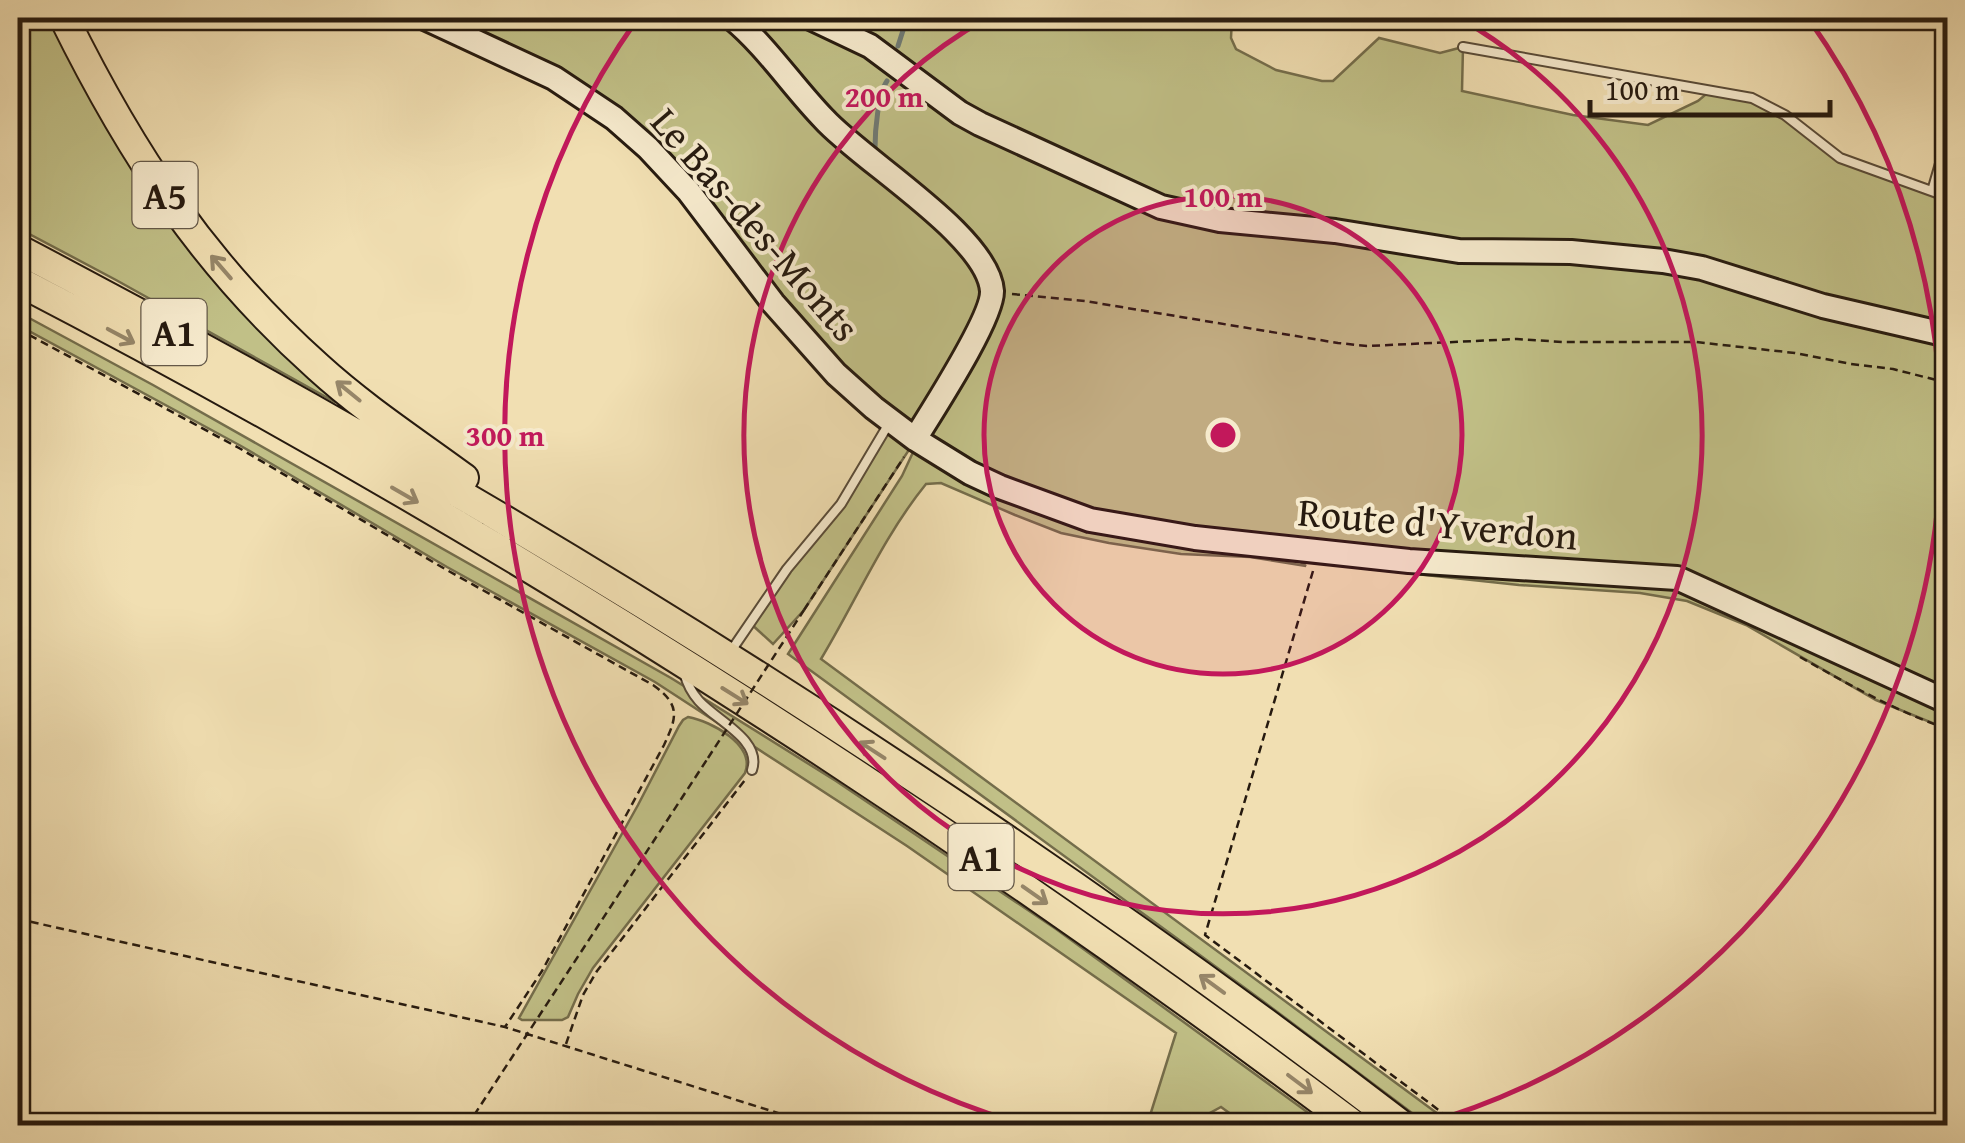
<svg xmlns="http://www.w3.org/2000/svg" width="1965" height="1143" viewBox="0 0 1965 1143" font-family="'Gentium Book Plus',serif">
	<rect width="100%" height="100%" fill="#f1dfb2"/>
	<filter id="stains"><feTurbulence type="fractalNoise" baseFrequency=".002" numOctaves="4"/><feColorMatrix values="0 0 0 0 .2 0 0 0 0 .09 0 0 0 0 .02 0 0 0 .5 -.17"/></filter>
	<radialGradient id="worn" r=".72"><stop offset=".6" stop-color="#630" stop-opacity="0"/><stop offset="1" stop-color="#630" stop-opacity=".3"/></radialGradient>
	<path fill="#c1c087" stroke="#746d4b" stroke-width="2.5" d="M 18,18 L 54,18 L 85,79 L 339,396 L 335,402 L 116,280 L 18,228 Z
		M 425,18 L 1232,18 L 1231,38 L 1236,49 L 1276,70 L 1322,81 L 1333,81 L 1379,38 L 1440,53 L 1463,47 L 1462,91 L 1573,115 L 1648,125 L 1698,101 L 1711,90 L 1752,98 L 1784,116 L 1839,158 L 1947,198 L 1947,699 L 1677,575 L 1479,567 L 1090,520 L 916,439 L 804,610 L 773,644 L 749,622 L 832,516 L 890,421 L 626,127 Z
		M 18,312 L 153,385 L 671,678 L 836,781 L 1056,929 L 1325,1125 L 1246,1125 L 1221,1107 L 1210,1113 L 1202,1125 L 1147,1125 L 1176,1033 L 907,846 L 655,682 L 447,567 L 241,446 L 18,325 Z
		M 915,448 L 1024,505 L 1294,557 L 1306,566 L 1250,557 L 1181,554 L 1109,543 L 1061,533 L 1015,515 L 941,483 L 926,484 C 883,537 856,601 821,659 L 1453,1125 L 1428,1125 L 1264,1002 L 788,654 L 902,476 Z
		M 1330,562 L 1677,581 L 1947,706 L 1947,729 L 1876,700 L 1746,625 L 1687,601 L 1640,593 L 1519,585 L 1369,569 Z
		M 688,717 C 711,721 756,745 745,773 L 593,968 L 578,994 L 568,1017 L 562,1020 L 522,1020 L 519,1018 L 638,805 L 679,726 L 683,720 Z"/>
	<g fill="none" stroke-linecap="round" stroke-linejoin="round">
		<path stroke="#6f7a74" stroke-width="5" d="M 898,46 L 907,18
			M 875,148 C 875,131 878,94 887,81"/>
		<defs>
			<path id="lane" d="M 1463,47 L 1752,98 L 1785,115 L 1840,158 L 1948,197
				M 1932,191 L 1948,136
				M 731,651 L 787,569 L 841,504 L 888,425
				M 684,672 C 687,684 691,692 699,701 C 717,721 762,740 752,770"/>
			<path id="secondary" d="M 425,18 L 554,78 L 614,118 L 648,148 L 689,192 L 773,303 L 836,374 L 874,408 L 915,439 L 970,473 L 1000,487 L 1090,520 L 1195,538 L 1409,561 L 1677,578 L 1948,702
				M 732,18 C 767,47 792,86 824,119 C 862,161 988,236 992,291 C 993,318 932,411 915,439
				M 811,18 L 870,46 L 960,113 L 980,124 L 1161,207 L 1220,220 L 1335,231 L 1459,251 L 1571,252 L 1663,261 L 1702,268 L 1823,306 L 1948,335"/>
			<path id="highway" d="M 64,18 C 131,154 204,265 318,367 C 363,408 415,442 464,478
				M 18,249 C 502,502 968,793 1403,1126
				M 18,281 C 486,524 933,809 1355,1126"/>
		</defs>
		<use href="#lane" stroke="#594b38" stroke-width="12"/>
		<use href="#secondary" stroke="#261a0f" stroke-width="28"/>
		<use href="#highway" stroke="#261a0f" stroke-width="32"/>
		<path stroke="#261a0f" stroke-width="2.5" stroke-dasharray="8 5" stroke-linecap="butt" d="M 1012,294 L 1085,301 L 1338,343 L 1367,346 L 1517,339 L 1563,342 L 1696,342 L 1795,353 L 1851,364 L 1893,369 L 1948,383
			M 18,329 L 239,448 L 445,569 L 653,685 C 681,705 677,717 664,745 L 542,971 L 505,1027
			M 1313,571 L 1205,935 L 1460,1126
			M 804,610 L 904,457
			M 1800,657 C 1848,684 1895,711 1948,729
			M 18,919 L 505,1027 L 819,1126
			M 566,1044 L 583,995 L 597,971 L 745,780
			M 467,1126 L 708,758"/>
		<use href="#lane" stroke="#f6eacd" stroke-width="8"/>
		<use href="#secondary" stroke="#f6eacd" stroke-width="22"/>
		<use href="#highway" stroke="#f1dfb2" stroke-width="28"/>
		<path stroke="#261a0f" stroke-width="2.5" stroke-dasharray="8 5" stroke-linecap="butt" d="M 708,758 L 804,610"/>
	</g>
	<defs><path id="oneway-shaft" d="M-6 0H5M1.5-3L5.5 0L1.5 3" fill="none" stroke-width="1.6" stroke-linecap="round" stroke-linejoin="round" transform="scale(2.5)"/></defs>
	<g stroke="#968669">
		<use href="#oneway-shaft" transform="translate(221 267) rotate(-131)"/>
		<use href="#oneway-shaft" transform="translate(121 336) rotate(28)"/>
		<use href="#oneway-shaft" transform="translate(348 391) rotate(-141)"/>
		<use href="#oneway-shaft" transform="translate(405 495) rotate(30)"/>
		<use href="#oneway-shaft" transform="translate(735 696) rotate(32)"/>
		<use href="#oneway-shaft" transform="translate(872 750) rotate(-147)"/>
		<use href="#oneway-shaft" transform="translate(1035 895) rotate(35)"/>
		<use href="#oneway-shaft" transform="translate(1212 984) rotate(-144)"/>
		<use href="#oneway-shaft" transform="translate(1300 1084) rotate(37)"/>
	</g>
	<circle cx="1223" cy="435" r="239" fill="#c2185b" fill-opacity=".12"/>
	<g fill="none" stroke="#c2185b" stroke-width="5">
		<circle cx="1223" cy="435" r="239"/>
		<path d="M1459 18A479 479 0 1 1 987 18"/>
		<path d="M1025 1125A718 718 0 0 1 638 18M1808 18A718 718 0 0 1 1421 1125"/>
	</g>
	<g text-anchor="middle" dominant-baseline="central" stroke-width="8" stroke-linejoin="round" paint-order="stroke">
		<g fill="#f6eacd" stroke="#645848" stroke-width="2.5">
			<rect x="132.5" y="162" width="65" height="66" rx="8"/>
			<rect x="141.5" y="299" width="65" height="66" rx="8"/>
			<rect x="948.5" y="824" width="65" height="66" rx="8"/>
		</g>
		<g font-size="38" font-weight="bold" fill="#261a0f">
			<text x="165" y="195">A5</text>
			<text x="174" y="332">A1</text>
			<text x="981" y="857">A1</text>
		</g>
		<g font-size="40" fill="#261a0f" stroke="#f6eacd">
			<text transform="translate(756 224) rotate(49)">Le Bas-des-Monts</text>
			<text transform="translate(1438 523) rotate(5)">Route d'Yverdon</text>
		</g>
	</g>
	<circle cx="1223" cy="435" r="15" fill="#c2185b" stroke="#f6eacd" stroke-width="5"/>
	<g font-size="30" text-anchor="middle" font-weight="bold" fill="#c2185b" stroke="#f6eacd" stroke-width="8" stroke-linejoin="round" paint-order="stroke">
		<text x="884" y="107">200 m</text>
		<text x="1223" y="207">100 m</text>
		<text x="505" y="446">300 m</text>
	</g>
	<rect width="1965" height="1143" fill="none" stroke="#f1dfb2" stroke-width="60"/>
	<rect x="20" y="20" width="1925" height="1103" fill="none" stroke="#261a0f" stroke-width="5"/>
	<rect x="30" y="30" width="1905" height="1083" fill="none" stroke="#261a0f" stroke-width="2.5"/>
	<path d="M1590 100v15h240v-15" fill="none" stroke="#261a0f" stroke-width="5"/>
	<text x="1605" y="100" font-size="30" fill="#261a0f" stroke="#f6eacd" stroke-width="8" paint-order="stroke">100 m</text>
	<rect width="100%" height="100%" filter="url(#stains)"/>
	<rect width="100%" height="100%" fill="url(#worn)"/>
</svg>
